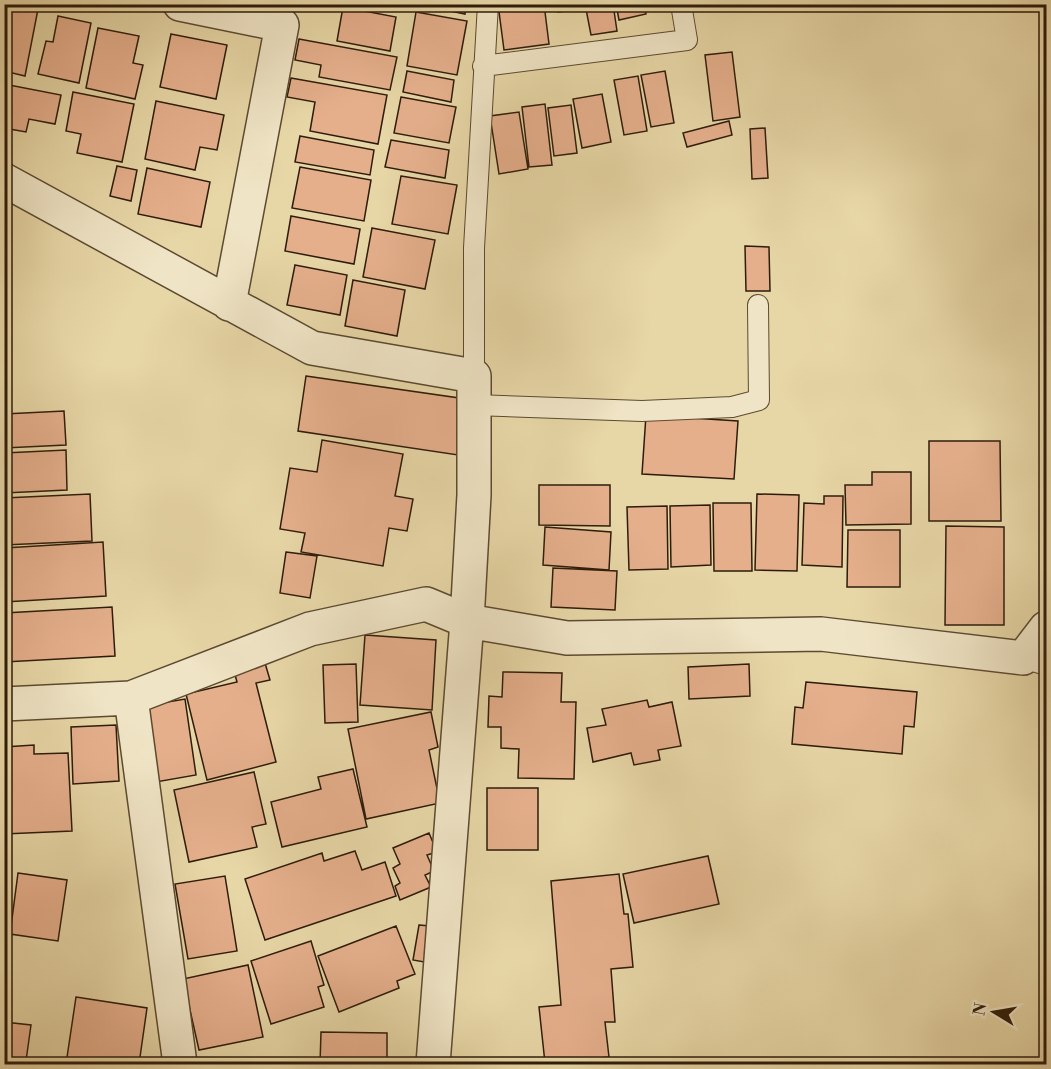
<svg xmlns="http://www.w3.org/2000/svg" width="1051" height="1069" viewBox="0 0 1051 1069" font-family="'Libre Bodoni',serif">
	<rect width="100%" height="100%" fill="#e7d6a6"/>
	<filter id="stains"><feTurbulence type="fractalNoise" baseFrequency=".00333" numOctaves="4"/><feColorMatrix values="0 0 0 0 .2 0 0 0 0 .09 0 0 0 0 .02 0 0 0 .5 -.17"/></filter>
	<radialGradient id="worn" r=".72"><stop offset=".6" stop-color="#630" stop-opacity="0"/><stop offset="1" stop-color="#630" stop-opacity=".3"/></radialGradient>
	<path fill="#e5af8c" stroke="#2e1c0a" stroke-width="1.5" d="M 4,4 L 39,4 L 25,76 L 4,71 Z
		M 367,4 L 396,4 L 395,10 Z
		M 417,4 L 466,4 L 465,14 Z
		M 498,4 L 544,4 L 549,44 L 504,50 Z
		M 557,4 L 583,4 L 583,9 L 558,12 Z
		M 585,4 L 613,4 L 617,31 L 591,35 Z
		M 616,4 L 644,4 L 646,14 L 619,20 Z
		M 343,7 L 396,17 L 390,51 L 337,41 Z
		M 416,12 L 467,21 L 457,75 L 407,66 Z
		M 58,16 L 91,23 L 79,83 L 38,74 L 46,41 L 53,42 Z
		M 98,28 L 139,36 L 133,63 L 143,65 L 135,99 L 86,88 Z
		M 171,34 L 227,45 L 216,99 L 160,87 Z
		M 299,39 L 397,57 L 390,90 L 319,77 L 321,65 L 295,60 Z
		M 732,52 L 740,117 L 713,121 L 705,55 Z
		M 407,71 L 454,80 L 451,102 L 403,92 Z
		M 665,71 L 674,123 L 651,127 L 641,75 Z
		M 638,76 L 647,131 L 624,135 L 614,80 Z
		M 291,78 L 387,95 L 378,144 L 310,131 L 315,102 L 287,97 Z
		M 4,84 L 61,95 L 55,124 L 29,119 L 26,132 L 4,128 Z
		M 73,92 L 134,104 L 122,162 L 77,153 L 81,134 L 66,131 Z
		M 602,94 L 611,142 L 582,148 L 573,99 Z
		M 401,97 L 456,107 L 449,143 L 394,133 Z
		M 156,101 L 224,115 L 217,150 L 200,147 L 195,170 L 145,159 Z
		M 545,104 L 552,165 L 529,167 L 522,107 Z
		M 571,105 L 577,153 L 554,156 L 548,108 Z
		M 519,112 L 528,169 L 499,174 L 490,116 Z
		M 729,121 L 732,135 L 687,147 L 683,133 Z
		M 765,128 L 768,178 L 752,179 L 750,129 Z
		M 300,136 L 374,150 L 370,175 L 295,162 Z
		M 391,140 L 449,150 L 445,178 L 385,167 Z
		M 117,166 L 137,170 L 131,201 L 110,196 Z
		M 300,167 L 371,180 L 364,221 L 292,208 Z
		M 147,168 L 210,182 L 201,227 L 138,214 Z
		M 401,176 L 457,185 L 448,234 L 392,224 Z
		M 291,216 L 360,229 L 354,264 L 285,251 Z
		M 372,228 L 435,240 L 425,289 L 363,277 Z
		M 745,246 L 769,247 L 770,291 L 746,291 Z
		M 295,265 L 347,275 L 340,315 L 287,305 Z
		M 353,280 L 405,290 L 397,336 L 345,326 Z
		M 306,376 L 466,399 L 458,455 L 298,431 Z
		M 64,411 L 66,445 L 4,448 L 4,414 Z
		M 646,415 L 738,421 L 734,479 L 642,474 Z
		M 322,440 L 403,454 L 395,496 L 413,499 L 407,531 L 389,528 L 383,566 L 301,552 L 305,533 L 280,529 L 290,468 L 317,472 Z
		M 929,441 L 1000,441 L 1001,521 L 929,521 Z
		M 66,450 L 67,490 L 4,493 L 4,453 Z
		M 872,472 L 911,472 L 911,524 L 846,525 L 845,485 L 872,485 Z
		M 539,485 L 610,485 L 610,526 L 539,525 Z
		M 90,494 L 92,541 L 4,545 L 4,498 Z
		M 757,494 L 799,495 L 797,571 L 755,570 Z
		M 824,496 L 843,496 L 842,567 L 802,565 L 804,503 L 824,504 Z
		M 713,503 L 751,503 L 752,571 L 714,571 Z
		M 710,505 L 711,565 L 671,567 L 670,506 Z
		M 667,506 L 668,569 L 629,570 L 627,507 Z
		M 946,526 L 1004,527 L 1004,625 L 945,625 Z
		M 545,527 L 611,532 L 609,570 L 543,565 Z
		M 848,530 L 900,530 L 900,587 L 847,587 Z
		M 103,542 L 106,596 L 4,602 L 4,548 Z
		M 286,552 L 317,556 L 310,598 L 280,593 Z
		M 553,568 L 617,571 L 615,610 L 551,607 Z
		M 112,607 L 115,656 L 4,662 L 4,613 Z
		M 365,635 L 436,640 L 432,710 L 360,705 Z
		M 265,663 L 270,680 L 256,683 L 276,762 L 207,780 L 186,694 L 237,682 L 234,671 Z
		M 356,664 L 358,722 L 325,723 L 323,665 Z
		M 749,664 L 750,696 L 689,699 L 688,667 Z
		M 503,672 L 562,673 L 561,702 L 576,702 L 574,779 L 518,778 L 519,749 L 501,748 L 501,727 L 488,727 L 489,696 L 502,697 Z
		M 806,682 L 917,692 L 914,727 L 904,726 L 902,754 L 792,744 L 795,707 L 803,708 Z
		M 185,699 L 196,775 L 156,782 L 144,706 Z
		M 647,700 L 649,707 L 672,702 L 681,746 L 658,750 L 660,760 L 634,765 L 631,753 L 593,762 L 587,728 L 606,725 L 602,709 Z
		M 431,712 L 438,747 L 429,750 L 440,803 L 366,819 L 348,729 Z
		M 116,725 L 119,781 L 73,784 L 71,727 Z
		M 34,745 L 34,754 L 68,753 L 72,831 L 4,834 L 4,747 Z
		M 353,769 L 367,827 L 282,847 L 271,802 L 321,789 L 318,777 Z
		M 254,772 L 266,824 L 252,827 L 257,847 L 189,862 L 174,790 Z
		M 487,788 L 538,788 L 538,850 L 487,850 Z
		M 429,833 L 437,852 L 427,855 L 434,871 L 425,875 L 431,887 L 400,900 L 395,886 L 400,883 L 393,868 L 400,864 L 393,848 Z
		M 355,851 L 362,870 L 385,862 L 396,896 L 265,940 L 245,879 L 322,853 L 324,861 Z
		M 708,856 L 719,904 L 634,923 L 623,874 Z
		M 4,872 L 9,872 L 5,941 L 4,941 Z
		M 18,873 L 67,880 L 58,941 L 10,934 Z
		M 619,874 L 624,914 L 628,914 L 633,967 L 611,969 L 615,1022 L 605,1022 L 609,1057 L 545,1063 L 539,1007 L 561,1005 L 551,881 Z
		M 225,876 L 237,951 L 188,959 L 175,884 Z
		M 419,925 L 430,926 L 424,962 L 413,960 Z
		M 396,926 L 415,974 L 397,981 L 399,988 L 339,1012 L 318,956 Z
		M 311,941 L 324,985 L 318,987 L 324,1007 L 271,1024 L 251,961 Z
		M 248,965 L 263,1037 L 199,1050 L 183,979 Z
		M 76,997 L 147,1008 L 139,1064 L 66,1064 Z
		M 4,1022 L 31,1025 L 26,1061 L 11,1059 L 10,1064 L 4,1064 Z
		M 321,1032 L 387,1033 L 387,1064 L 320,1064 Z
		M 266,1058 L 266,1064 L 209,1064 Z"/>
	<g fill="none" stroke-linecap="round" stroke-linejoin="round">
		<defs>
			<path id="service" d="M 483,66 L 687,40 L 681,4
				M 474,376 L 474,248 L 488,4
				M 474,405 L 642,411 L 732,407 L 759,400 L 758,305
				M 1023,658 L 1046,665"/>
			<path id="minor" d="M 180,4 L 282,25 L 229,304
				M 4,180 L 312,348 L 474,376 L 474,495 L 467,621 L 567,638 L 821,634 L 1023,658 L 1046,628
				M 131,698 L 180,1064
				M 4,704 L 131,698 L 310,629 L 426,604 L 467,621 L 433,1064"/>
		</defs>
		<use href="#service" stroke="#5c4a31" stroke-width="22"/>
		<use href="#minor" stroke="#5c4a31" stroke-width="36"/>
		<use href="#service" stroke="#efe4c5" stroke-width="20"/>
		<use href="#minor" stroke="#efe4c5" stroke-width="33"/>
	</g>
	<rect width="1051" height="1069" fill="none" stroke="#e7d6a6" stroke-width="24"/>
	<rect x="6" y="6" width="1039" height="1057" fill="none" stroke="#2e1c0a" stroke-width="3"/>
	<rect x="12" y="12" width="1027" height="1045" fill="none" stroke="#2e1c0a" stroke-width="1.5"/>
	<g transform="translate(994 1012) rotate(281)" stroke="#efe4c5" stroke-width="4.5" paint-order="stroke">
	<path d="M0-4.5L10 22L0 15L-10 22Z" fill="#2e1c0a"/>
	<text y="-9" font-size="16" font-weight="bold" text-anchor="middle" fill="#2e1c0a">N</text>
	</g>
	<rect width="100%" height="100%" filter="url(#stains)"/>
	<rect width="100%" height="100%" fill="url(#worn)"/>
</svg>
